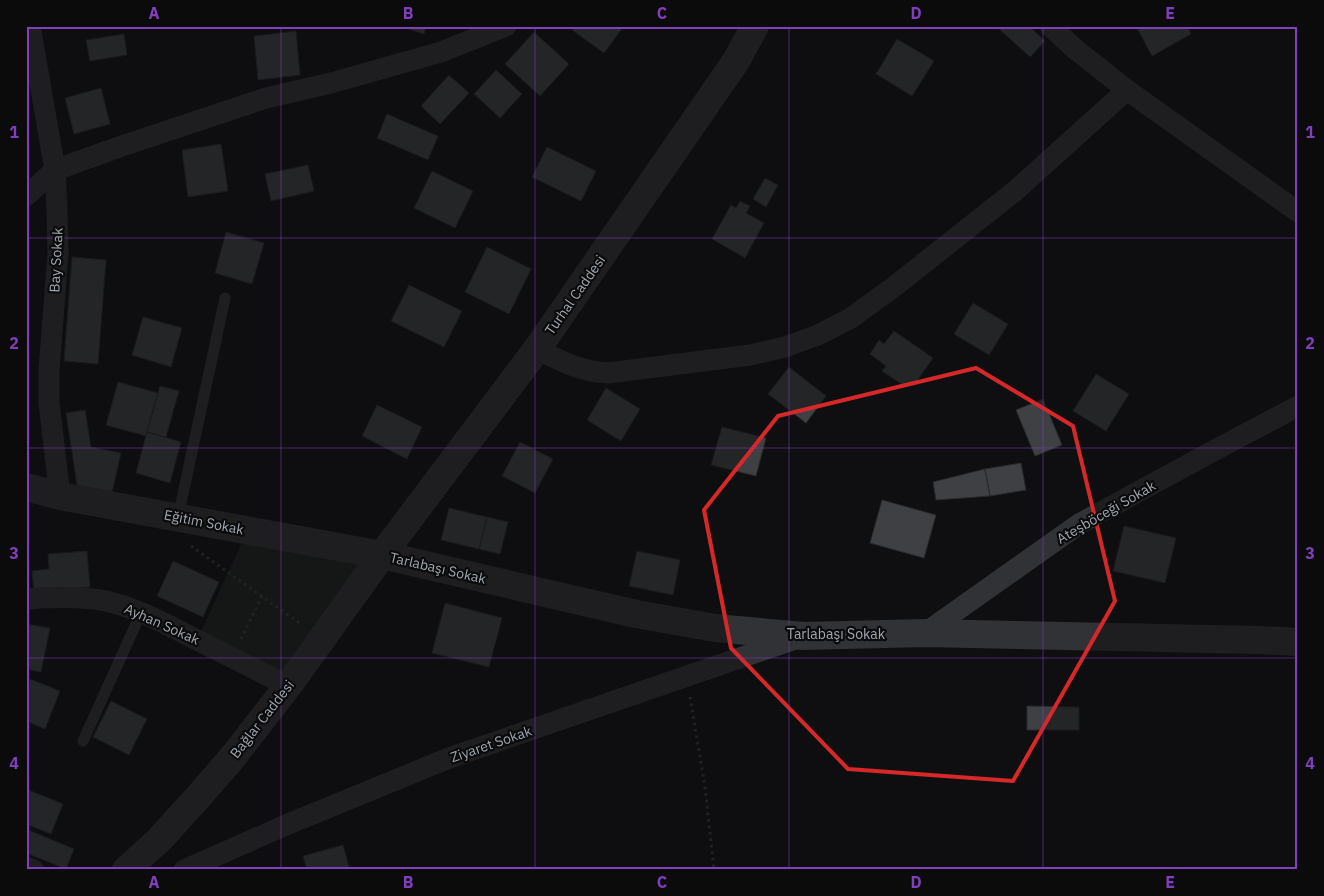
<svg xmlns="http://www.w3.org/2000/svg" width="1324" height="896" viewBox="0 0 1324 896" font-family="'IBM Plex Sans',sans-serif">
	<rect width="100%" height="100%" fill="#0f0f11"/>
	<path fill="#1c231d" d="M 248,530 L 382,555 L 288,686 L 197,640 Z"/>
	<path fill="#3e4044" stroke="#292a2d" d="M 399,26 L 426,26 L 424,34 Z
		M 575,26 L 624,26 L 604,53 L 572,30 Z
		M 992,26 L 1029,26 L 1045,41 L 1030,57 L 997,27 L 995,29 Z
		M 1136,26 L 1187,26 L 1191,34 L 1152,56 Z
		M 296,31 L 300,75 L 258,80 L 254,36 Z
		M 534,32 L 569,64 L 540,96 L 505,64 Z
		M 124,34 L 127,55 L 90,61 L 86,40 Z
		M 897,39 L 934,61 L 912,96 L 876,74 Z
		M 496,70 L 522,94 L 500,118 L 474,94 Z
		M 449,75 L 469,93 L 440,124 L 421,106 Z
		M 101,88 L 110,124 L 74,134 L 65,98 Z
		M 387,114 L 438,136 L 428,160 L 377,138 Z
		M 221,144 L 228,191 L 188,197 L 182,150 Z
		M 547,147 L 596,171 L 581,201 L 532,177 Z
		M 308,165 L 314,191 L 271,201 L 265,174 Z
		M 432,171 L 473,191 L 455,228 L 414,208 Z
		M 765,178 L 778,185 L 766,207 L 753,199 Z
		M 740,201 L 750,206 L 746,213 L 764,223 L 745,258 L 712,239 L 731,205 L 736,208 Z
		M 226,232 L 264,243 L 252,284 L 215,273 Z
		M 487,247 L 531,269 L 509,314 L 465,292 Z
		M 72,257 L 106,260 L 98,364 L 64,361 Z
		M 409,285 L 462,311 L 444,347 L 391,321 Z
		M 973,303 L 1008,324 L 989,355 L 954,334 Z
		M 143,317 L 182,328 L 171,367 L 132,355 Z
		M 894,331 L 933,358 L 914,385 L 903,385 L 882,371 L 886,366 L 870,354 L 879,340 L 884,344 Z
		M 789,367 L 826,396 L 806,423 L 768,394 Z
		M 1096,374 L 1129,394 L 1106,431 L 1073,411 Z
		M 118,382 L 158,393 L 146,436 L 106,425 Z
		M 160,386 L 179,391 L 166,437 L 147,432 Z
		M 606,388 L 640,409 L 621,441 L 587,420 Z
		M 1043,399 L 1062,445 L 1035,456 L 1016,410 Z
		M 377,405 L 422,427 L 407,459 L 362,436 Z
		M 85,410 L 91,447 L 121,453 L 112,492 L 77,485 L 66,413 Z
		M 722,427 L 766,438 L 756,476 L 711,465 Z
		M 147,432 L 181,442 L 170,483 L 136,473 Z
		M 520,442 L 553,459 L 535,493 L 502,476 Z
		M 1021,463 L 1026,490 L 990,496 L 985,469 Z
		M 985,469 L 990,496 L 936,500 L 933,482 Z
		M 882,500 L 936,515 L 924,558 L 870,543 Z
		M 449,508 L 487,517 L 479,549 L 441,540 Z
		M 487,517 L 508,522 L 500,554 L 479,549 Z
		M 1124,526 L 1176,538 L 1165,583 L 1113,571 Z
		M 87,551 L 90,587 L 34,592 L 32,571 L 49,569 L 48,554 Z
		M 637,551 L 680,560 L 673,595 L 629,586 Z
		M 173,561 L 219,582 L 203,617 L 157,596 Z
		M 445,603 L 502,618 L 489,667 L 432,653 Z
		M 26,624 L 50,628 L 41,672 L 26,669 Z
		M 30,679 L 60,691 L 45,729 L 26,721 L 26,689 Z
		M 111,701 L 147,719 L 129,755 L 93,737 Z
		M 1027,706 L 1079,707 L 1079,730 L 1027,730 Z
		M 26,789 L 63,804 L 51,834 L 26,824 Z
		M 26,829 L 74,849 L 66,869 L 26,853 Z
		M 343,845 L 350,870 L 307,870 L 303,856 Z"/>
	<g fill="none" stroke-linecap="round" stroke-linejoin="round">
		<path stroke="#37393d" stroke-width="3" stroke-dasharray="2.5 4" stroke-linecap="butt" d="M 191,546 L 302,625
			M 241,639 L 262,596
			M 690,697 L 705,787 L 714,870"/>
		<path stroke="#313236" stroke-width="11" d="M 178,517 L 225,298
			M 83,741 L 141,613"/>
		<path stroke="#313236" stroke-width="21" d="M 30,26 L 55,170 L 57,209 L 58,254 L 49,370 L 49,403 L 60,496
			M 1050,26 L 1075,49 L 1127,90 L 1298,212
			M 26,196 L 55,170 L 122,146 L 266,98 L 331,83 L 441,52 L 506,26
			M 537,349 C 560,361 582,372 608,373 L 750,355 L 785,347 L 818,335 L 851,318 L 895,286 L 1015,191 L 1127,90
			M 26,599 C 53,597 80,596 106,601 C 137,608 166,624 193,638 C 225,654 257,670 288,686
			M 925,633 L 1079,524 L 1217,449 L 1298,406
			M 26,867 L 34,870
			M 184,870 L 286,825 L 449,758 L 798,638"/>
		<path stroke="#313236" stroke-width="28" d="M 26,487 L 60,496 L 382,555 L 636,614 L 715,628 L 804,636 L 925,633 L 1259,640 L 1298,642
			M 126,870 L 159,840 L 199,796 L 232,758 L 288,686 L 382,555 L 537,349 L 736,61 L 755,26"/>
	</g>
	<path d="M0 0H1324V896H0ZM 976,368 L 1073,426 L 1115,601 L 1013,781 L 848,769 L 731,648 L 704,510 L 778,416 Z" fill="#0f0f11" fill-opacity=".55" fill-rule="evenodd"/>
	<path fill="none" stroke="#d62828" stroke-width="4" stroke-linejoin="round" d="M 976,368 L 1073,426 L 1115,601 L 1013,781 L 848,769 L 731,648 L 704,510 L 778,416 Z"/>
	<path fill="none" stroke="#813ebd" stroke-width="1" stroke-opacity="0.55" d="M 281,26 L 281,870M 535,26 L 535,870M 789,26 L 789,870M 1043,26 L 1043,870M 26,238 L 1298,238M 26,448 L 1298,448M 26,658 L 1298,658"/>
	<g text-anchor="middle" dominant-baseline="central" stroke-width="4.5" stroke-linejoin="round" paint-order="stroke">
		<g font-size="14" fill="#a1a7b1" stroke="#0b0b0c">
			<text transform="translate(56 260) rotate(-87)">Bay Sokak</text>
			<text transform="translate(575 295) rotate(-55)">Turhal Caddesi</text>
			<text transform="translate(1106 512) rotate(-30)">Ateşböceği Sokak</text>
			<text transform="translate(204 522) rotate(11)">Eğitim Sokak</text>
			<text transform="translate(438 568) rotate(13)">Tarlabaşı Sokak</text>
			<text transform="translate(162 624) rotate(24)">Ayhan Sokak</text>
			<text x="836" y="634">Tarlabaşı Sokak</text>
			<text transform="translate(262 719) rotate(-52)">Bağlar Caddesi</text>
			<text transform="translate(491 744) rotate(-19)">Ziyaret Sokak</text>
		</g>
	</g>
	<rect width="1324" height="896" fill="none" stroke="#0b0b0c" stroke-width="55"/>
	<rect x="28" y="28" width="1268" height="840" fill="none" stroke="#813ebd" stroke-width="2"/>
	<g font-size="16" text-anchor="middle" font-weight="bold" fill="#813ebd">
		<text x="154" y="19">A</text>
		<text x="408" y="19">B</text>
		<text x="662" y="19">C</text>
		<text x="916" y="19">D</text>
		<text x="1170" y="19">E</text>
		<text x="14" y="138">1</text>
		<text x="1310" y="138">1</text>
		<text x="14" y="349">2</text>
		<text x="1310" y="349">2</text>
		<text x="14" y="559">3</text>
		<text x="1310" y="559">3</text>
		<text x="14" y="769">4</text>
		<text x="1310" y="769">4</text>
		<text x="154" y="888">A</text>
		<text x="408" y="888">B</text>
		<text x="662" y="888">C</text>
		<text x="916" y="888">D</text>
		<text x="1170" y="888">E</text>
	</g>
</svg>
